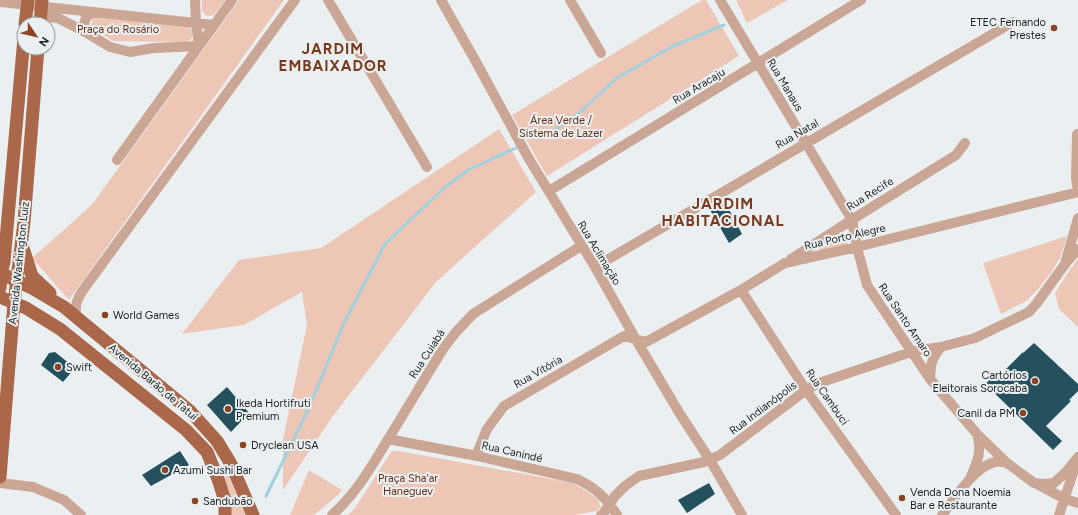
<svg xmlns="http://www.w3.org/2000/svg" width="1078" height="515" viewBox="0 0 1078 515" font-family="Figtree,sans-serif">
	<rect width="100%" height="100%" fill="#eaf0f2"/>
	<path fill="#eec6b5" d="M 202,0 L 225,0 L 214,15 L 208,16 L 205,15 L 202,11 Z
		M 239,0 L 284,0 L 69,300 L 32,258 L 76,219 L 94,202 Z
		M 702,0 L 706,0 L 739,56 L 547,176 L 512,115 Z
		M 736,0 L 788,0 L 747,23 Z
		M 100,16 L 188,27 L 192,30 L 192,38 L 187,42 L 113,41 L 91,27 L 92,20 Z
		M 499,129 L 536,192 L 436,282 L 333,416 L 283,490 L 283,439 L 307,325 L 302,292 L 244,325 L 182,334 L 239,260 L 321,248 Z
		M 844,235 L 849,247 L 813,253 Z
		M 1067,236 L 1060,258 L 1050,274 L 1038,289 L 1026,301 L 1001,314 L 983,263 Z
		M 1078,259 L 1078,327 L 1059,309 L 1055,293 L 1071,268 Z
		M 392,451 L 399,451 L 573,483 L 588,492 L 598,500 L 601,507 L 597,511 L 574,515 L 348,515 L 355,508 L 389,455 Z
		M 309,470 L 342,490 L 338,495 L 314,515 L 290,515 Z
		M 228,475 L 246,515 L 231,515 L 231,504 L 224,477 Z"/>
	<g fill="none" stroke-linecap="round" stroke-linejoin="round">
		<path stroke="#a1d0df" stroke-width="3" d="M 541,139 L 578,114 L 617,78 L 671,47 L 724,25
			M 266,496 L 307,412 L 345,321 L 385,244 L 445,187 L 470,169 L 516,148"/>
	</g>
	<path fill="#25515f" d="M 725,202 L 742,234 L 729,243 L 710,210 Z
		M 1034,343 L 1078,384 L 1078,391 L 1069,400 L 1071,401 L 1046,426 L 1062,441 L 1053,450 L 985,384 L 994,376 L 997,378 L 1023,352 L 1023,353 Z
		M 55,352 L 75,368 L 63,382 L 41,365 L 49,353 Z
		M 227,387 L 249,413 L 231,432 L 207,405 Z
		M 180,451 L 189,465 L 151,486 L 142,475 Z
		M 709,483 L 715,494 L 687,513 L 678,500 Z"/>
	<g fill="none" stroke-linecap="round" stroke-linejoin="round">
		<path stroke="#cca695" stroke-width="10" d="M 195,0 L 196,23 L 199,46
			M 328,0 L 427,167
			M 441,0 L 475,60 L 529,159 L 595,267 L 635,338 L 680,414 L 710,460 L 742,515
			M 570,0 L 601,53
			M 720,0 L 852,220 L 857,247 L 867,285 L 930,379 L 977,434 L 1007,463 L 1034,483 L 1045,484 L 1054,483 L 1066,472 L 1078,457
			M 0,2 L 214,25
			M 40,22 L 47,17 L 58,18 L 87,33 L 110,47 L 130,52 L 154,48 L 199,46
			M 87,33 L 84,25 L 86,17 L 95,12
			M 1077,134 L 1076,178 L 1078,192
			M 117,160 L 232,0
			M 549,191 L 861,0
			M 791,259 L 861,214 L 956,155 L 965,143
			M 1066,260 L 1078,218
			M 595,267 L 1013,22
			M 741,290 L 806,390 L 896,515
			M 76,317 C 75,305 76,301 83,290 L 295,0
			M 930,379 C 931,363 931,360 941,347
			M 388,439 L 477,456 L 577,479 C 596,488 606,498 617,515
			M 477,456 L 478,451 L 487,429 L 504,406 L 624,336 L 646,342 L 741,290 L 785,263 L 857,247 L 1078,192
			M 971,476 C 978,461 982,450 977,434
			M 0,483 L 33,487 L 64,500 L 81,515
			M 1037,484 L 1065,499 L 1078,503
			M 332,515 C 357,493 373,464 390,436 C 408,407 425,378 443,349 L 456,332 L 473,314 L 581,246
			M 601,515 L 603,514 L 615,496 L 625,486 L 639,476 L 704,462 L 720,455 L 806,390 L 819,383 L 911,352 L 920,350 L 941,347 L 975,338 L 1029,312 L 1037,303 L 1065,264 L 1078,249
			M 942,515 C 954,499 975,466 995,462 C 999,461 1003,462 1007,463
			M 1059,515 L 1076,464"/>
		<path stroke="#aa6749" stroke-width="13" d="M 25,24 L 28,0
			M 40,24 L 42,0
			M 23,248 L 32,276 L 50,293
			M 0,273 L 30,287 L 64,307 L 190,411 L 217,441 L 231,464 L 253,515
			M 0,288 L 1,273 L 4,262 L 24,38
			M 0,297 L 26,308 L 60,329 L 186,430 L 207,452 L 218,479 L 225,501 L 225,515
			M 0,477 L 14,303 L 24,222 L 38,48"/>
	</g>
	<g fill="#8b4321" stroke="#eaf0f2" stroke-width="1.5">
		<circle cx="1054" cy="28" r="4"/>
		<circle cx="105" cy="315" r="4"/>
		<circle cx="58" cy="367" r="4"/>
		<circle cx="1035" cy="381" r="4"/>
		<circle cx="228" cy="409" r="4"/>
		<circle cx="1023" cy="413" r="4"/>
		<circle cx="243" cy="445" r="4"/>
		<circle cx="165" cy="470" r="4"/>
		<circle cx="902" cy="498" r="4"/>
		<circle cx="195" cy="501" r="4"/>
	</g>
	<g text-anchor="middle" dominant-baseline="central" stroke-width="4" stroke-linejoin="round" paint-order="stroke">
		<g font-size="11" fill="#1d2020" stroke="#eaf0f2" text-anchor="start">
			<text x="1046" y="22" text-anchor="end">ETEC Fernando<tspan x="1046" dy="13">Prestes</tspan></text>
			<text x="113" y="315">World Games</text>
			<text x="66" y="367">Swift</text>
			<text x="1027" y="375" text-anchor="end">Cartórios<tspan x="1027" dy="13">Eleitorais Sorocaba</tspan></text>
			<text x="236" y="403">Ikeda Hortifruti<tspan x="236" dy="13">Premium</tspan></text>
			<text x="1015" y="413" text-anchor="end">Canil da PM</text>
			<text x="251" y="445">Dryclean USA</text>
			<text x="173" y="470">Azumi Sushi Bar</text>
			<text x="910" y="492">Venda Dona Noemia<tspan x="910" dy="13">Bar e Restaurante</tspan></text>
			<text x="203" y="501">Sandubão</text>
		</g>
		<g font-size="11" fill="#632f16" stroke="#eaf0f2">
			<text x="118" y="29">Praça do Rosário</text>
			<text x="561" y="120">Área Verde /<tspan x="561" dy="13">Sistema de Lazer</tspan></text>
			<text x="408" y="478">Praça Sha'ar<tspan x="408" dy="13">Haneguev</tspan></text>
		</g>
		<g font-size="11" fill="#1d2020" stroke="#eaf0f2">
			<text transform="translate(785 85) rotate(59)">Rua Manaus</text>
			<text transform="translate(699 86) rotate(-31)">Rua Aracaju</text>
			<text transform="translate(797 134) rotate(-30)">Rua Natal</text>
			<text transform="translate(870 194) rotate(-32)">Rua Recife</text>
			<text transform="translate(845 237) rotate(-13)">Rua Porto Alegre</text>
			<text transform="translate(599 253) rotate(59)">Rua Aclimação</text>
			<text transform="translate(19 263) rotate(-84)">Avenida Washington Luiz</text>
			<text transform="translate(905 320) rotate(56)">Rua Santo Amaro</text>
			<text transform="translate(427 354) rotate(-57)">Rua Cuiabá</text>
			<text transform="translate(538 372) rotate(-30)">Rua Vitória</text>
			<text transform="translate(153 382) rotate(40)">Avenida Barão de Tatuí</text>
			<text transform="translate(827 397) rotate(55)">Rua Cambuci</text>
			<text transform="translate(763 408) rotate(-37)">Rua Indianópolis</text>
			<text transform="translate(512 452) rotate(13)">Rua Canindé</text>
		</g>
		<g font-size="15" font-weight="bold" letter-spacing="1" fill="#7a391a" stroke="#eaf0f2">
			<text x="333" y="49">JARDIM<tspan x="333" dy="17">EMBAIXADOR</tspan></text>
			<text x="723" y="204">JARDIM<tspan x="723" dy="17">HABITACIONAL</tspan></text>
		</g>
	</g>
	<g transform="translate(36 36) rotate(125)"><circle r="19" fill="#eaf0f2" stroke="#989d9e"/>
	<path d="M0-3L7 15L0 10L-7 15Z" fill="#8b4321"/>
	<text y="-6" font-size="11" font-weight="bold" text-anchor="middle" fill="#1d2020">N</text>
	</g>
</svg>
